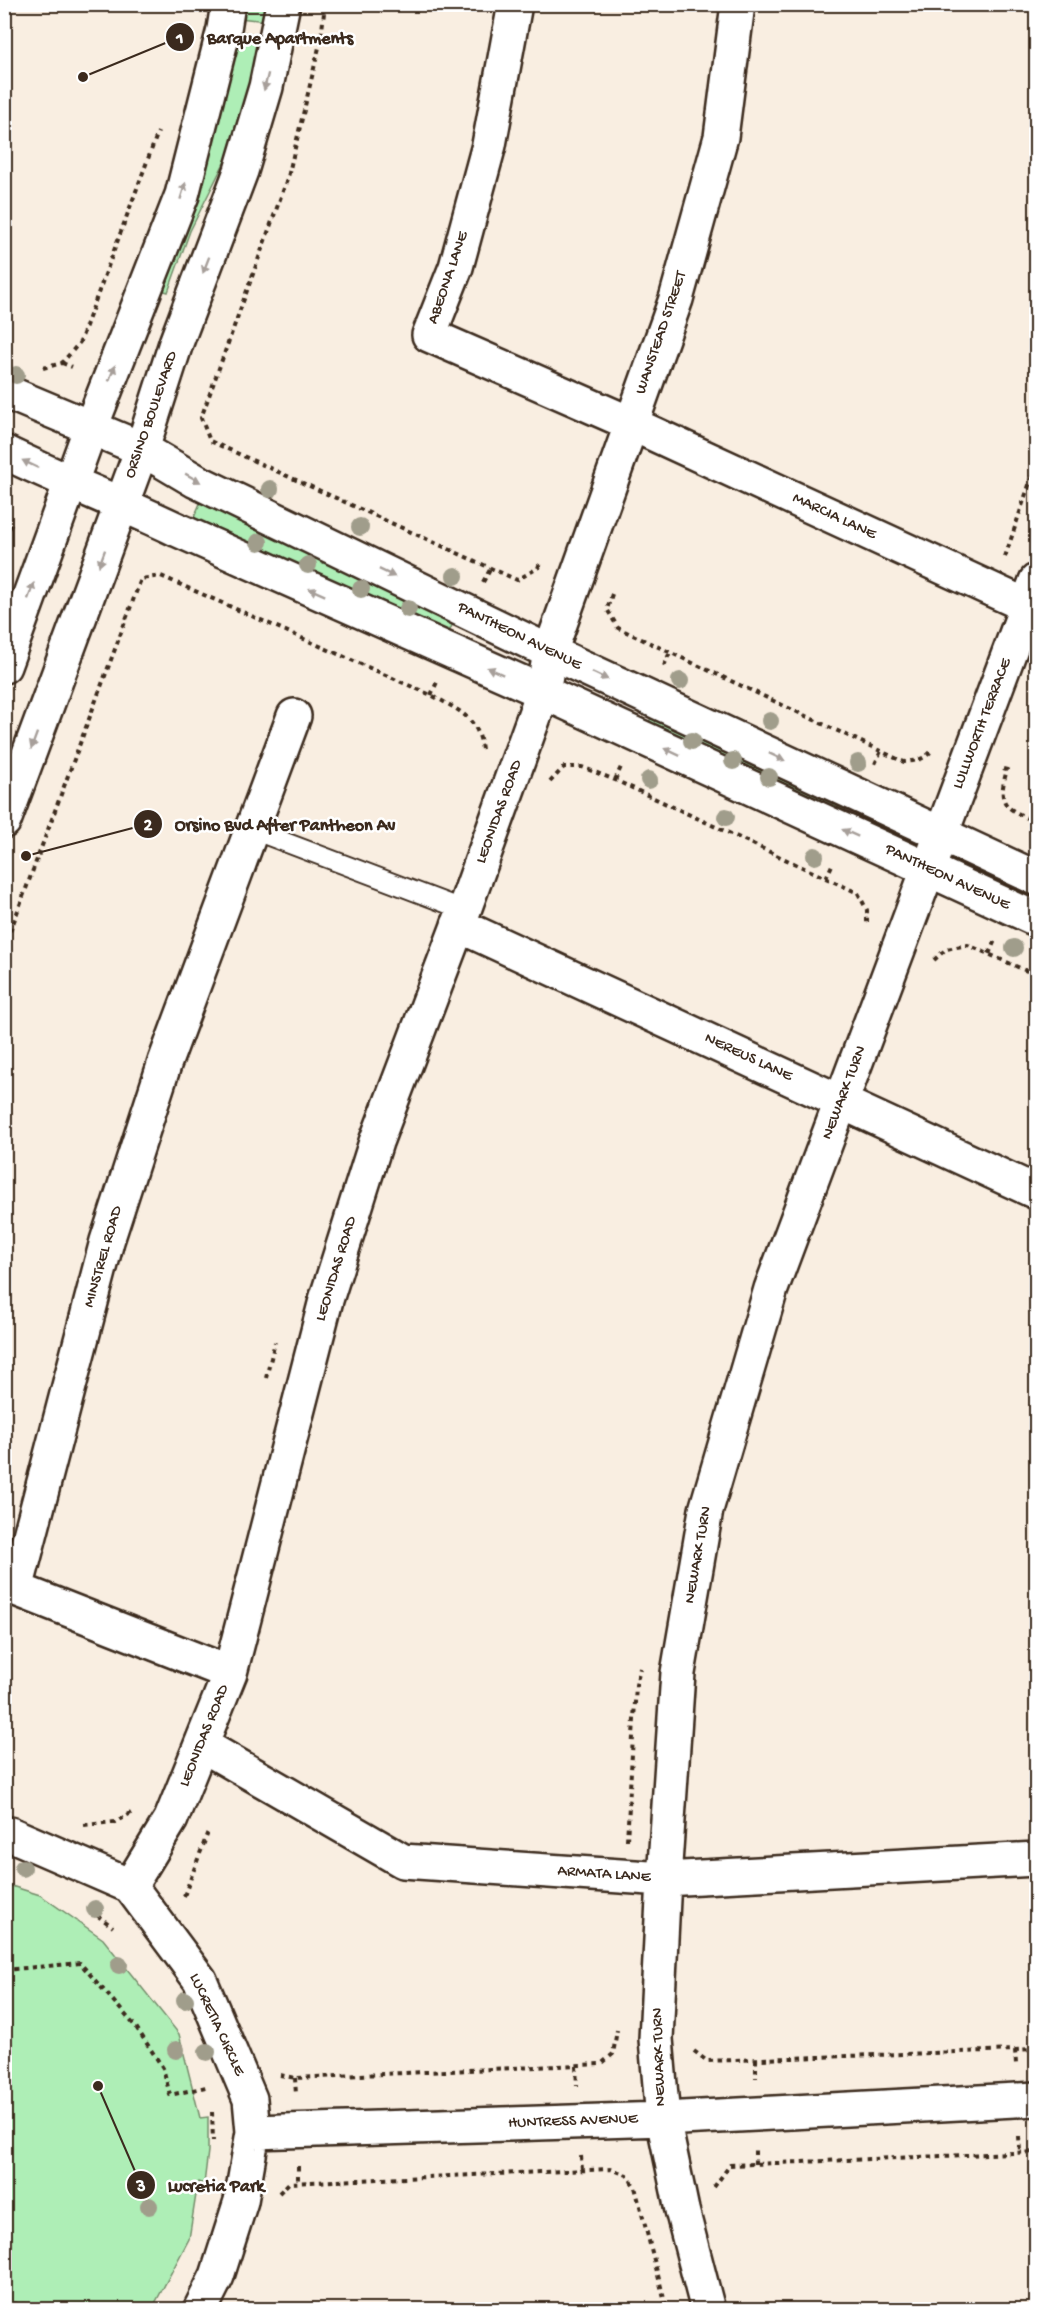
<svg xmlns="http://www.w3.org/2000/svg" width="1041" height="2314" viewBox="0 0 1041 2314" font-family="'Gochi Hand',sans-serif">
	<rect width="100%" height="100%" fill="#f9eee1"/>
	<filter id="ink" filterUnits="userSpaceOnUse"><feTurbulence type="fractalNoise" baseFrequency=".0167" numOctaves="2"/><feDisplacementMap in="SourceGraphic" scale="12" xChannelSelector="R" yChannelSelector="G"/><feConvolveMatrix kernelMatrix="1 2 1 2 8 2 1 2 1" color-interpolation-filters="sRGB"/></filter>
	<g filter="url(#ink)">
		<path fill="#aeeeb6" stroke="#748c6a" stroke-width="1.5" d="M 242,5 L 268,5 L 266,21 L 240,18 Z
			M 237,31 L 261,35 L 245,110 L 232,147 L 190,231 L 168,292 L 158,289 Z
			M 201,501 L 453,623 L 449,632 L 401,617 L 193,520 Z
			M 652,716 L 847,806 L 843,815 L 648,724 Z
			M 5,1884 L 40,1895 L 103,1939 L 179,2034 L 200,2118 L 208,2117 L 208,2151 L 204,2184 L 198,2182 L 189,2239 L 152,2309 L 5,2309 Z"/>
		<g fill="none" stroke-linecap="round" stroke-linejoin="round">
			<defs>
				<path id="lane" d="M 253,830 L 464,910"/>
				<path id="street" d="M 515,4 L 489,145 L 456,267 L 429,335 L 632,424 L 1036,610
					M 458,925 L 1036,1192
					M 230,1673 L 16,1589 L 107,1241 L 165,1062 L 294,716
					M 202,1745 L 403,1861 L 664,1879 L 1036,1859
					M 4,1834 L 10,1834 L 130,1886 L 200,1980 L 250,2099 L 253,2132 L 241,2201 L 217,2276 L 200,2310
					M 130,1886 L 171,1819 L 230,1673 L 326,1300 L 376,1142 L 464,910 L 543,692 L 550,652 L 676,299 L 721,137 L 738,4
					M 253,2132 L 663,2119 L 1036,2099
					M 708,2310 L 682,2210 L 663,2119 L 656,2039 L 664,1879 L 678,1673 L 706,1510 L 771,1289 L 1036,581"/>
				<path id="secondary" d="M 4,391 L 142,449 L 196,481 L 550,652 L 1036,878
					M 4,452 C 62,480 121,503 178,530 L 543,692 L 1036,919
					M 4,666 L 91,427 L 182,195 L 224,29 L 228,4
					M 4,821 L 142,449 L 176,343 L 241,171 L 266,87 L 283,4"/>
			</defs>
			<use href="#lane" stroke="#3b2a1e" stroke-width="22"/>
			<use href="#street" stroke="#3b2a1e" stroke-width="38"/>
			<use href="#secondary" stroke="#3b2a1e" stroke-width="38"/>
			<path stroke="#3b2a1e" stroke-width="4" stroke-dasharray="4.5 4.5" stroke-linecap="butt" d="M 325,4 L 321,39 L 288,177 L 201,418 L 210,441 L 517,580 L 538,568 L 541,560
				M 62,363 L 72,367
				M 43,368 L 62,363 L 80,342 L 158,132
				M 4,508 L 11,524 L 4,543
				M 1005,557 L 1036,464
				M 483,582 L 491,568
				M 612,594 L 607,609 L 618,628 L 904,762 C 915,761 925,760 932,750
				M 664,666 L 670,652
				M 431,695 L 437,682
				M 875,764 L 881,751
				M 1003,769 L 1007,770 C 996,806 1006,808 1036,822
				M 615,780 L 621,767
				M 550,782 L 564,767 L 582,767 L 615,780 L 858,893 L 867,910 L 867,925
				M 826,878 L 832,865
				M 4,948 L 141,579 L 161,576 L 431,695 C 457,709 480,718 482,751
				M 989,954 L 995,940
				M 934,960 L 946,949 L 968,945 L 1036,975
				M 266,1378 L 275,1342
				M 84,1825 L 115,1822 L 131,1813
				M 627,1840 L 636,1685 L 640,1668
				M 184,1896 L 207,1835 L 202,1833
				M 90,1910 L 113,1927
				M 4,1970 L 80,1963 L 136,2027 L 163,2068 L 170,2095 L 206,2087
				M 1015,2050 L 1016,2064
				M 694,2051 L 707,2061 L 1015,2050 L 1032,2049 L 1036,2044
				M 756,2059 L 756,2078
				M 576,2066 L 577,2086
				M 280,2075 L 295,2078 L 601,2064 L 613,2054 L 617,2030
				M 295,2078 L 296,2095
				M 212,2112 L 213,2141
				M 1019,2136 L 1020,2152
				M 581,2156 L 582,2170
				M 755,2164 L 755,2149
				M 298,2166 L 298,2183
				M 714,2187 L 730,2165 L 1036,2152
				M 279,2193 L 289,2183 L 611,2169 L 627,2175 L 635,2187 L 667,2310
				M 4,2303 L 89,2310"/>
			<use href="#lane" stroke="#fff" stroke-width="18"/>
			<use href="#street" stroke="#fff" stroke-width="33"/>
			<use href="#secondary" stroke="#fff" stroke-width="33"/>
		</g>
		<g fill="#a09d8b">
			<circle cx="16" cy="375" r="9"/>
			<circle cx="270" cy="489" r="9"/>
			<circle cx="360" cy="527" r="9"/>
			<circle cx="259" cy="542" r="9"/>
			<circle cx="308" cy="565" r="9"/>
			<circle cx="455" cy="576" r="9"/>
			<circle cx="361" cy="589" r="9"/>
			<circle cx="408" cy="609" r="9"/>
			<circle cx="680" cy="681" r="9"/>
			<circle cx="770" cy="721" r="9"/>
			<circle cx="692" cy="741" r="9"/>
			<circle cx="733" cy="761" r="9"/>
			<circle cx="858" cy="763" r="9"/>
			<circle cx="769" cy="777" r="9"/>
			<circle cx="649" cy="780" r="9"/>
			<circle cx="726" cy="817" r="9"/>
			<circle cx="815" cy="856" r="9"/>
			<circle cx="1014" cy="948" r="9"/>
			<circle cx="23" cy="1868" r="9"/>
			<circle cx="95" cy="1909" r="9"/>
			<circle cx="119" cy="1965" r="9"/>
			<circle cx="185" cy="2000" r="9"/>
			<circle cx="176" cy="2050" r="9"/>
			<circle cx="207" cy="2052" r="9"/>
			<circle cx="149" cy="2206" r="9"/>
		</g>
		<defs><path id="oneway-solid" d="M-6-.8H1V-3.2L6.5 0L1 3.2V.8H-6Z" transform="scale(1.5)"/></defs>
		<g fill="#a79f9a">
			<use href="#oneway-solid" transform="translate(266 82) rotate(104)"/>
			<use href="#oneway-solid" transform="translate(183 191) rotate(-73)"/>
			<use href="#oneway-solid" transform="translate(206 265) rotate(111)"/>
			<use href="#oneway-solid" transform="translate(112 373) rotate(-69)"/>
			<use href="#oneway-solid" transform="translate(30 464) rotate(-154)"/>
			<use href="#oneway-solid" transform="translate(193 478) rotate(29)"/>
			<use href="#oneway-solid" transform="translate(102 558) rotate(110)"/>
			<use href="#oneway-solid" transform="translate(387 573) rotate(26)"/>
			<use href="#oneway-solid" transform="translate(31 591) rotate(-70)"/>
			<use href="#oneway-solid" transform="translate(317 592) rotate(-156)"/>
			<use href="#oneway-solid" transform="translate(495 671) rotate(-156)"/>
			<use href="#oneway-solid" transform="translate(600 676) rotate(25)"/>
			<use href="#oneway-solid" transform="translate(34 741) rotate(110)"/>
			<use href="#oneway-solid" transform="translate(672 752) rotate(-155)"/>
			<use href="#oneway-solid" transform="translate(777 757) rotate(25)"/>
			<use href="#oneway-solid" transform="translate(850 833) rotate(-156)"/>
		</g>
	</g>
	<g text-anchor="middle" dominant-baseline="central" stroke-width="5" stroke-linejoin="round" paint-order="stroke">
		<g font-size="16" fill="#3b2a1e" stroke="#fff">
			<text transform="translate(449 278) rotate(-71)">ABEONA LANE</text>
			<text transform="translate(662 333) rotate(-71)">WANSTEAD STREET</text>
			<text transform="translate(152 415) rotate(-71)">ORSINO BOULEVARD</text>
			<text transform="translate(834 517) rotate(25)">MARCIA LANE</text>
			<text transform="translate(519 637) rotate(26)">PANTHEON AVENUE</text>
			<text transform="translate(983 724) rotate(-69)">LULLWORTH TERRACE</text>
			<text transform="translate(500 812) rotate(-70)">LEONIDAS ROAD</text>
			<text transform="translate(947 878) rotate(25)">PANTHEON AVENUE</text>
			<text transform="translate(748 1058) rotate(25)">NEREUS LANE</text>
			<text transform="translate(845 1093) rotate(-69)">NEWARK TURN</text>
			<text transform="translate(104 1257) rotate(-74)">MINSTREL ROAD</text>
			<text transform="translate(337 1269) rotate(-73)">LEONIDAS ROAD</text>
			<text transform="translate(699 1555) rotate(-80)">NEWARK TURN</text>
			<text transform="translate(205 1736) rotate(-68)">LEONIDAS ROAD</text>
			<text transform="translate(604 1875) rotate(4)">ARMATA LANE</text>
			<text transform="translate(216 2025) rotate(65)">LUCRETIA CIRCLE</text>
			<text transform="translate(660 2057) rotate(-92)">NEWARK TURN</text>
			<text transform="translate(573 2122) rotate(-2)">HUNTRESS AVENUE</text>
		</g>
	</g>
	<path fill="none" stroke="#3b2a1e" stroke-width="2" d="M83 77L180 37M26 856L148 824M98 2086L141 2185"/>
	<g fill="#3b2a1e" stroke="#fff" stroke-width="2">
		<circle cx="83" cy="77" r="6"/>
		<circle cx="26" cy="856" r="6"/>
		<circle cx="98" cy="2086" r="6"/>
		<circle cx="180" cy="37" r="15"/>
		<circle cx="148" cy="824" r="15"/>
		<circle cx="141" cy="2185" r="15"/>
	</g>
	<g font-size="18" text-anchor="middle" font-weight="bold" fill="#fff">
		<text x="180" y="43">1</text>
		<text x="148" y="830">2</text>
		<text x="141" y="2191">3</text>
	</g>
	<g font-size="18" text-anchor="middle" font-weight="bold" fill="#3b2a1e" stroke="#fff" stroke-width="5" stroke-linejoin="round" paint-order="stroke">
		<text x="280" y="43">Barque Apartments</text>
		<text x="285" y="830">Orsino Bvd After Pantheon Av</text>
		<text x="216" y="2191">Lucretia Park</text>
	</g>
	<rect width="1041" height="2314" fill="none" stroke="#fff" stroke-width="24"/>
	<rect x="12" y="12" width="1017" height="2290" fill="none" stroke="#3b2a1e" stroke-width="2" filter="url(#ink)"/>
</svg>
